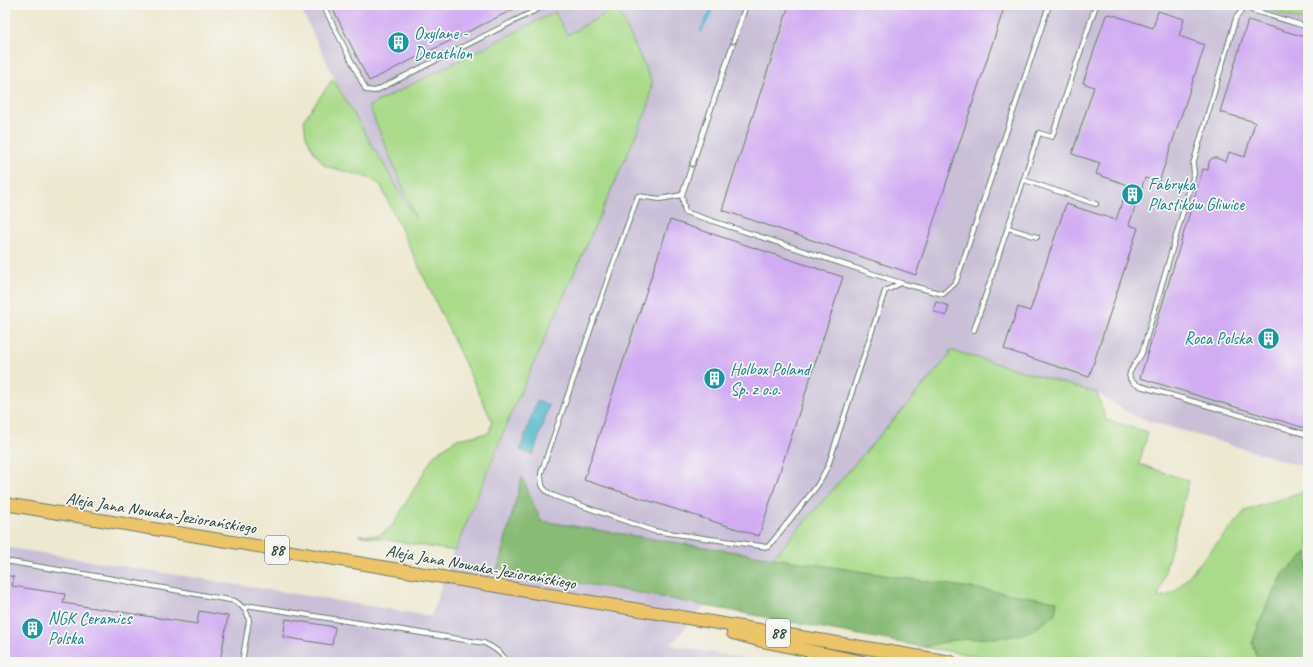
<svg xmlns="http://www.w3.org/2000/svg" width="1313" height="667" viewBox="0 0 1313 667" font-family="Caveat,sans-serif">
	<rect width="100%" height="100%" fill="#f6f6f2"/>
	<filter id="ink" filterUnits="userSpaceOnUse"><feTurbulence type="fractalNoise" baseFrequency=".025" numOctaves="2"/><feDisplacementMap in="SourceGraphic" scale="8" xChannelSelector="R" yChannelSelector="G"/><feConvolveMatrix kernelMatrix="1 2 1 2 8 2 1 2 1" color-interpolation-filters="sRGB"/></filter>
	<filter id="wash" filterUnits="userSpaceOnUse"><feTurbulence type="fractalNoise" baseFrequency=".012" numOctaves="4" result="noise"/><feDisplacementMap in="SourceGraphic" scale="16" xChannelSelector="R" yChannelSelector="G"/><feGaussianBlur stdDeviation="0.9" result="paint"/><feColorMatrix in="noise" values="0 0 0 0 0 0 0 0 0 0 0 0 0 0 0 0 0 1.4 0 .05"/><feComposite in="paint" operator="in"/></filter>
	<g filter="url(#wash)">
		<rect width="100%" height="100%" fill="#ede8d0"/>
		<path fill="#c9bfd7" d="M 299,5 L 1308,5 L 1308,468 L 1136,417 L 1097,393 L 773,558 L 705,605 L 671,645 L 762,662 L 5,662 L 5,547 L 431,616 L 499,418 Z"/>
		<path fill="#aadb8a" stroke="#648c5f" d="M 1260,5 L 1308,5 L 1308,22 L 1261,8 Z
			M 617,7 L 652,82 L 648,108 L 511,414 L 455,551 L 358,535 L 380,535 L 393,525 L 434,455 L 457,439 L 489,433 L 492,421 L 380,184 L 363,176 L 325,166 L 314,152 L 306,136 L 304,119 L 333,79 L 416,219 L 369,106 L 555,12 L 567,35 Z
			M 950,350 L 1097,393 L 1106,420 L 1148,432 L 1139,464 L 1189,481 L 1158,598 L 1174,593 L 1245,511 L 1308,490 L 1308,552 L 1284,573 L 1266,607 L 1252,643 L 1259,662 L 1014,662 L 923,647 L 953,640 L 1008,637 L 773,558 L 950,355 Z"/>
		<path fill="#87bb76" stroke="#537c55" d="M 522,477 L 541,521 L 773,558 L 1057,601 L 1055,615 L 1035,629 L 1023,634 L 1008,637 L 953,640 L 923,647 L 612,588 L 497,571 Z
			M 1308,552 L 1308,662 L 1259,662 L 1252,643 L 1266,607 L 1284,573 Z"/>
		<path fill="#4db8ca" stroke="#367a7f" d="M 537,401 L 549,405 L 533,455 L 520,450 Z"/>
		<g fill="none" stroke-linecap="round" stroke-linejoin="round">
			<path stroke="#4db8ca" stroke-width="3" d="M 701,31 L 714,5"/>
		</g>
		<g id="blocks">
			<path fill="#d1acf3" d="M 331,5 L 522,5 L 369,81 Z
				M 789,5 L 1005,5 L 916,275 L 722,210 Z
				M 1158,11 L 1184,19 L 1179,36 L 1205,45 L 1159,182 L 1145,178 L 1129,225 L 1138,228 L 1089,377 L 1004,349 L 1018,307 L 1030,311 L 1066,204 L 1116,220 L 1128,185 L 1096,174 L 1100,163 L 1072,154 L 1094,87 L 1083,83 L 1106,15 L 1110,14 L 1153,28 Z
				M 1248,20 L 1308,38 L 1308,429 L 1140,378 L 1203,169 L 1208,170 L 1209,162 L 1212,158 L 1217,158 L 1226,162 L 1229,152 L 1245,157 L 1255,122 L 1220,112 Z
				M 670,220 L 843,277 L 759,536 L 584,480 Z
				M 936,302 L 949,306 L 946,316 L 933,311 Z
				M 5,575 L 14,577 L 12,586 L 65,594 L 63,603 L 197,624 L 199,611 L 228,616 L 220,662 L 5,662 Z
				M 286,619 L 335,627 L 332,645 L 283,637 Z"/>
		</g>
	</g>
	<g filter="url(#ink)">
		<use href="#blocks" fill-opacity="0" stroke="#67796b" stroke-width="1"/>
		<g fill="none" stroke-linecap="round" stroke-linejoin="round">
			<defs>
				<path id="service" d="M 323,5 L 366,90 L 375,91 L 546,5
					M 746,5 L 682,195 L 685,212 L 901,283
					M 1246,5 L 1236,18 L 1193,164 L 1194,174 L 1142,353 C 1136,365 1118,378 1140,386 L 1308,435
					M 1245,8 L 1308,27
					M 1024,180 L 1096,204
					M 682,195 L 660,199 L 638,196 L 611,270 L 541,473 C 541,487 542,489 554,496 L 654,531 L 768,547 L 817,486 L 828,466 L 885,291 L 901,283 L 943,294 L 956,282 L 1049,5
					M 1008,228 L 1037,237
					M 974,330 L 1039,133 L 1052,137 L 1096,5
					M 5,561 L 108,578 L 235,601 C 243,607 248,611 249,621 L 242,662
					M 244,608 L 252,606 L 484,643 C 493,647 500,651 506,660
					M 505,662 L 506,660 L 519,662"/>
				<path id="primary" d="M 5,504 L 951,662
					M 733,633 L 762,641 L 863,662"/>
			</defs>
			<use href="#service" stroke="#67796b" stroke-width="6"/>
			<use href="#primary" stroke="#67796b" stroke-width="14"/>
			<use href="#service" stroke="#fff" stroke-width="4"/>
			<use href="#primary" stroke="#edc569" stroke-width="12"/>
		</g>
		<defs><path id="oneway-chevron" d="M-2-3.5L2.5 0L-2 3.5" fill="none" stroke-width="1.6" stroke-linecap="round" stroke-linejoin="round"/></defs>
		<g stroke="#8f9e9a">
			<use href="#oneway-chevron" transform="translate(733 42) rotate(109)"/>
			<use href="#oneway-chevron" transform="translate(692 165) rotate(109)"/>
		</g>
	</g>
	<defs>
		<symbol id="building-disc" viewBox="-11 -11 22 22"><circle r="9.5" fill="#0f9aa8" stroke="#f6f6f2"/><path d="M-4-6H4V6H1V3H-1V6H-4ZM-2.5-4.3h1.7v1.8h-1.7ZM.8-4.3h1.7v1.8H.8ZM-2.5-1h1.7V.8h-1.7ZM.8-1h1.7V.8H.8Z" fill="#fff"/></symbol>
	</defs>
	<g fill-rule="evenodd">
		<use href="#building-disc" x="386" y="30" width="25" height="25"/>
		<use href="#building-disc" x="1120" y="182" width="25" height="25"/>
		<use href="#building-disc" x="1256" y="326" width="25" height="25"/>
		<use href="#building-disc" x="702" y="366" width="25" height="25"/>
		<use href="#building-disc" x="20" y="616" width="25" height="25"/>
	</g>
	<g text-anchor="middle" dominant-baseline="central" stroke-width="3.5" stroke-linejoin="round" paint-order="stroke">
		<g fill="#f6f6f2" stroke="#60746d" stroke-width="1">
			<rect x="265" y="536" width="24" height="28" rx="3"/>
			<rect x="766" y="619" width="24" height="28" rx="3"/>
		</g>
		<g font-size="16" font-weight="bold" fill="#1f3d34">
			<text x="277" y="550">88</text>
			<text x="778" y="633">88</text>
		</g>
		<g font-size="17" fill="#0d838f" stroke="#f6f6f2" text-anchor="start">
			<text x="414" y="33">Oxylane -<tspan x="414" dy="20">Decathlon</tspan></text>
			<text x="1148" y="184">Fabryka<tspan x="1148" dy="20">Plastików Gliwice</tspan></text>
			<text x="1252" y="338" text-anchor="end">Roca Polska</text>
			<text x="730" y="369">Holbox Poland<tspan x="730" dy="20">Sp. z o.o.</tspan></text>
			<text x="48" y="618">NGK Ceramics<tspan x="48" dy="20">Polska</tspan></text>
		</g>
		<g font-size="17" fill="#1f3d34" stroke="#f6f6f2">
			<text transform="translate(161 513) rotate(9)">Aleja Jana Nowaka-Jeziorańskiego</text>
			<text transform="translate(481 567) rotate(10)">Aleja Jana Nowaka-Jeziorańskiego</text>
		</g>
	</g>
	<rect width="1313" height="667" fill="none" stroke="#f6f6f2" stroke-width="20"/>
</svg>
